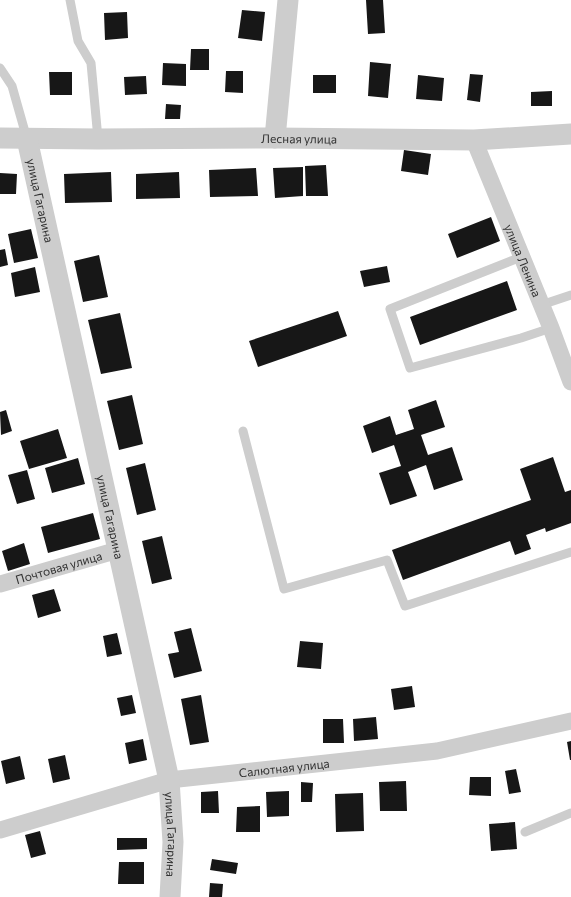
<svg xmlns="http://www.w3.org/2000/svg" width="571" height="897" viewBox="0 0 571 897" font-family="Commissioner,sans-serif">
	<rect width="100%" height="100%" fill="#fff"/>
	<path fill="#171717" d="M 366,0 L 383,0 L 385,33 L 368,34 Z
		M 242,10 L 265,12 L 262,41 L 238,38 Z
		M 127,12 L 128,38 L 105,40 L 104,13 Z
		M 191,49 L 209,49 L 209,70 L 190,70 Z
		M 370,62 L 391,64 L 388,98 L 368,96 Z
		M 163,63 L 186,64 L 186,86 L 162,85 Z
		M 226,71 L 243,71 L 243,93 L 225,92 Z
		M 49,72 L 72,72 L 72,95 L 50,95 Z
		M 470,74 L 483,75 L 480,102 L 467,100 Z
		M 313,75 L 336,75 L 336,93 L 313,93 Z
		M 418,75 L 444,78 L 442,101 L 416,99 Z
		M 146,76 L 147,94 L 125,95 L 124,77 Z
		M 552,91 L 552,106 L 531,106 L 531,92 Z
		M 166,104 L 181,105 L 180,119 L 165,119 Z
		M 404,150 L 431,154 L 428,175 L 401,171 Z
		M 326,165 L 328,196 L 306,196 L 305,166 Z
		M 303,167 L 303,196 L 275,198 L 273,168 Z
		M 256,168 L 258,196 L 210,197 L 209,170 Z
		M 111,172 L 112,202 L 65,203 L 64,174 Z
		M 179,172 L 180,198 L 136,199 L 136,174 Z
		M 0,173 L 17,174 L 16,194 L 0,194 Z
		M 491,217 L 500,241 L 457,258 L 448,234 Z
		M 31,229 L 38,258 L 14,263 L 8,234 Z
		M 5,249 L 8,265 L 0,267 L 0,250 Z
		M 99,255 L 108,297 L 83,302 L 74,261 Z
		M 387,266 L 390,282 L 364,287 L 360,271 Z
		M 35,267 L 40,292 L 15,297 L 11,273 Z
		M 507,281 L 517,310 L 420,345 L 410,317 Z
		M 338,311 L 347,336 L 258,367 L 249,341 Z
		M 120,313 L 132,368 L 101,374 L 88,320 Z
		M 132,395 L 143,444 L 119,450 L 107,401 Z
		M 436,400 L 445,427 L 421,435 L 428,455 L 452,447 L 463,480 L 434,490 L 426,465 L 408,472 L 417,496 L 390,505 L 379,473 L 401,466 L 394,445 L 372,453 L 363,426 L 390,416 L 396,435 L 414,429 L 408,410 Z
		M 6,410 L 12,431 L 1,435 L 0,412 Z
		M 58,429 L 67,458 L 29,469 L 20,441 Z
		M 553,457 L 565,492 L 571,490 L 571,523 L 546,532 L 545,528 L 526,535 L 531,549 L 515,555 L 510,541 L 403,580 L 392,550 L 531,500 L 520,469 Z
		M 78,458 L 85,484 L 52,493 L 45,468 Z
		M 145,463 L 156,510 L 137,515 L 126,468 Z
		M 27,470 L 35,499 L 17,504 L 8,475 Z
		M 93,513 L 100,539 L 48,553 L 41,527 Z
		M 162,536 L 172,579 L 152,584 L 142,541 Z
		M 24,543 L 30,564 L 8,571 L 2,551 Z
		M 54,589 L 61,611 L 38,618 L 32,595 Z
		M 191,628 L 202,671 L 174,678 L 168,654 L 179,652 L 174,632 Z
		M 117,633 L 122,654 L 107,657 L 103,636 Z
		M 300,641 L 323,643 L 321,669 L 297,667 Z
		M 412,686 L 415,707 L 394,710 L 391,689 Z
		M 132,695 L 136,713 L 121,716 L 117,698 Z
		M 201,695 L 209,742 L 190,745 L 181,699 Z
		M 376,717 L 378,739 L 354,741 L 353,719 Z
		M 323,719 L 343,719 L 344,743 L 323,743 Z
		M 143,739 L 147,760 L 129,764 L 125,743 Z
		M 571,741 L 571,760 L 570,760 L 567,742 Z
		M 65,755 L 70,779 L 53,783 L 48,759 Z
		M 20,756 L 25,779 L 6,784 L 1,761 Z
		M 516,769 L 521,792 L 509,794 L 505,771 Z
		M 470,777 L 491,777 L 491,796 L 469,795 Z
		M 406,781 L 407,811 L 380,811 L 379,782 Z
		M 301,782 L 313,783 L 312,802 L 301,802 Z
		M 218,791 L 219,813 L 201,813 L 201,792 Z
		M 289,791 L 289,816 L 267,817 L 266,792 Z
		M 363,793 L 364,831 L 336,832 L 335,794 Z
		M 260,806 L 260,832 L 236,832 L 237,807 Z
		M 515,822 L 517,849 L 491,851 L 489,824 Z
		M 40,831 L 46,854 L 31,858 L 25,835 Z
		M 117,838 L 147,838 L 147,849 L 117,850 Z
		M 212,859 L 238,863 L 236,874 L 210,870 Z
		M 119,862 L 144,862 L 144,884 L 118,884 Z
		M 210,883 L 223,884 L 222,897 L 209,897 Z"/>
	<g fill="none" stroke-linecap="round" stroke-linejoin="round">
		<path stroke="#cdcdcd" stroke-width="9" d="M 70,0 L 78,41 L 91,63 L 98,139
			M 0,68 L 12,86 L 27,139
			M 521,257 L 390,309 L 410,368 L 521,338 L 551,328
			M 541,305 L 571,295
			M 243,431 L 284,589 L 387,560 L 405,606 L 571,552
			M 525,832 L 571,813"/>
		<g stroke="#cdcdcd" stroke-width="17">
			<path id="s1" d="M 474,140 L 551,328 L 571,382"/>
			<path id="s2" d="M 0,584 L 118,550"/>
			<path id="s3" d="M 0,830 L 169,780 L 437,751 L 571,721"/>
		</g>
		<g stroke="#cdcdcd" stroke-width="21">
			<path id="s4" d="M 0,138 L 98,139 L 275,138 L 474,140 L 571,134"/>
			<path d="M 275,138 L 288,0"/>
			<path id="s5" d="M 27,139 L 169,780 L 173,842 L 170,897"/>
		</g>
	</g>
	<g text-anchor="middle" dominant-baseline="central" stroke-width="4" stroke-linejoin="round" paint-order="stroke">
		<g font-size="12" fill="#303030" stroke="#fff">
			<text stroke="none"><textPath href="#s4" startOffset="299">Лесная улица</textPath></text>
			<text stroke="none"><textPath href="#s5" startOffset="63">улица Гагарина</textPath></text>
			<text stroke="none"><textPath href="#s1" startOffset="130">улица Ленина</textPath></text>
			<text stroke="none"><textPath href="#s5" startOffset="387">улица Гагарина</textPath></text>
			<text stroke="none"><textPath href="#s2" startOffset="61">Почтовая улица</textPath></text>
			<text stroke="none"><textPath href="#s3" startOffset="292">Салютная улица</textPath></text>
			<text stroke="none"><textPath href="#s5" startOffset="711">улица Гагарина</textPath></text>
		</g>
	</g>
</svg>
